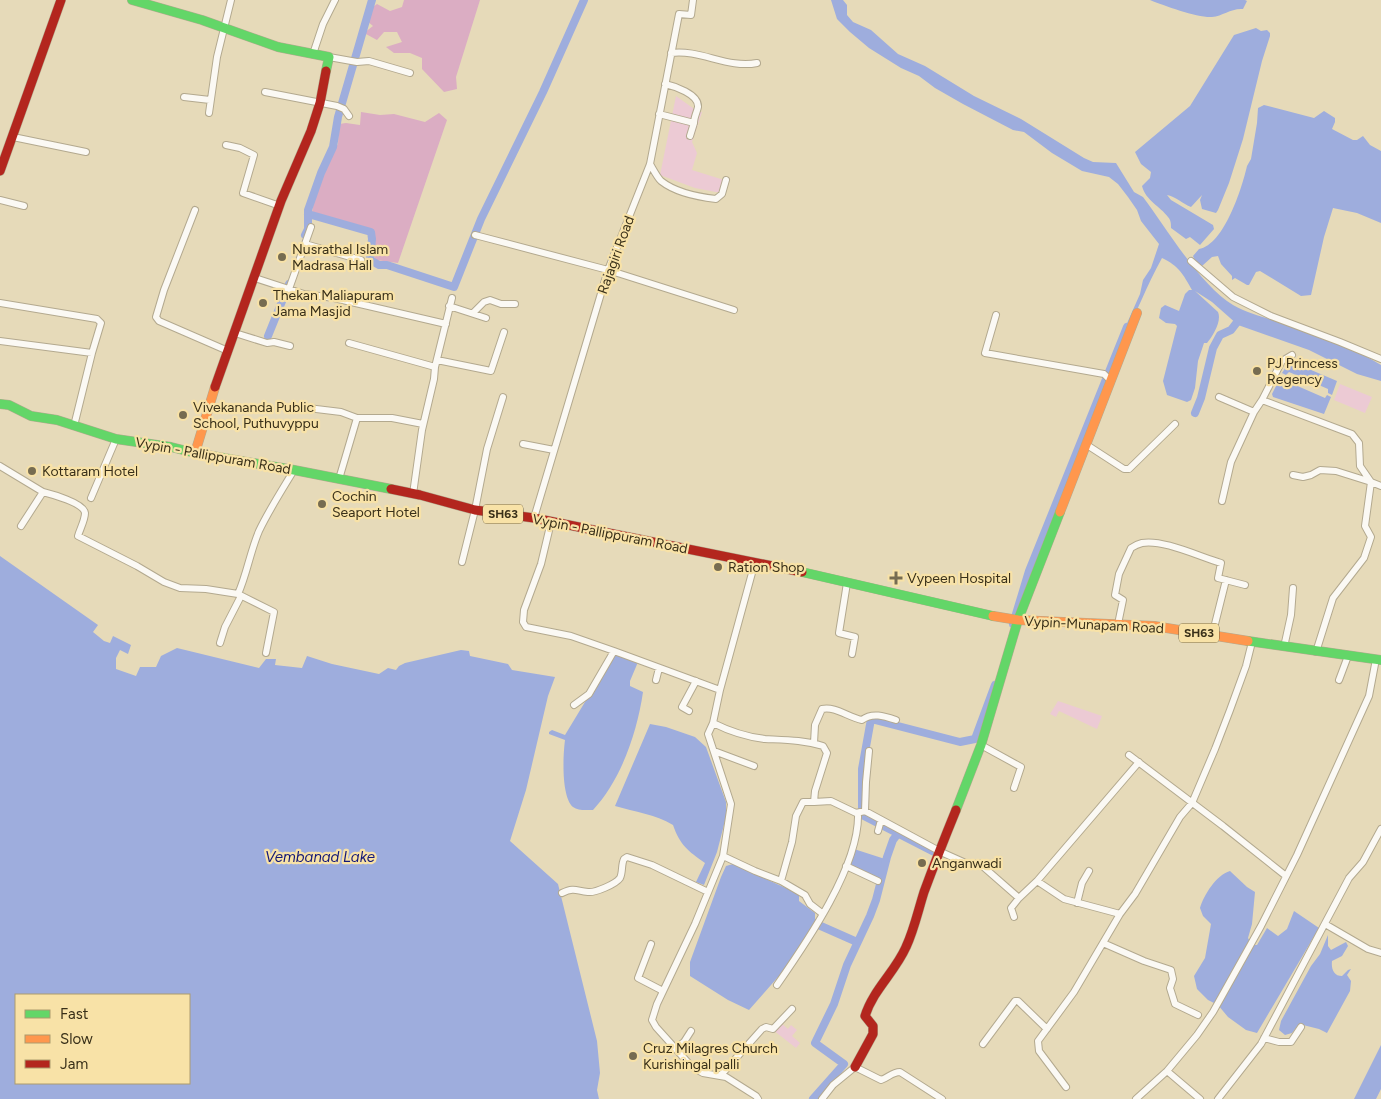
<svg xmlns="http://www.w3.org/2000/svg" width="1381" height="1099" viewBox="0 0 1381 1099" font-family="Figtree,sans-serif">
	<rect width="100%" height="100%" fill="#e6dab9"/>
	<path fill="#eccad4" d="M 676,96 L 697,111 L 702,112 L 692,142 L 697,153 L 692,170 L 724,180 L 721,193 L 695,188 L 660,175 Z
		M 1340,384 L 1372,397 L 1365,413 L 1334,400 Z
		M 1058,701 L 1102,716 L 1097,729 L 1059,711 L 1056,717 L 1050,714 Z
		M 781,1023 L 788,1029 L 791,1025 L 797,1030 L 792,1036 L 800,1043 L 796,1048 L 773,1030 Z"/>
	<path fill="#dbadc3" d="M 404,0 L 480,0 L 456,77 L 457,89 L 444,92 L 422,69 L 422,58 L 410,53 L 394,53 L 386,47 L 402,42 L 397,32 L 384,32 L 377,40 L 364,33 L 373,26 L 367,21 L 369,10 L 377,4 L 390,11 L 402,7 Z
		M 361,112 L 380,115 L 394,114 L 425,122 L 439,113 L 447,120 L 398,263 L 376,260 L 374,257 L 374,235 L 311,217 L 316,192 L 328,162 L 338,144 L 339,124 L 346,123 L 360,125 Z"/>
	<path fill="#9eaddd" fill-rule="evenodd" d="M 831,0 L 843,0 L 847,5 L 847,15 L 853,22 L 871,30 L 898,54 L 925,66 L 974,96 L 1021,119 L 1084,158 L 1093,162 L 1116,163 L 1134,192 L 1143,197 C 1167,229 1200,285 1233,305 C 1251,315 1271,319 1290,325 C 1321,336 1353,348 1381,365 L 1381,381 L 1357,374 L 1309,350 L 1238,325 L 1212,302 L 1195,291 L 1218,312 C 1222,321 1213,336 1207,343 L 1204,343 L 1198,361 L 1195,388 L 1191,400 L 1187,402 L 1167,395 L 1163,381 L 1177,326 L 1175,324 L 1166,323 L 1159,318 L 1161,308 L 1165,305 L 1179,311 L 1185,294 L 1189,290 L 1192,290 C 1183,274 1179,266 1162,258 C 1147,285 1136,314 1122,342 L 1124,330 L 1140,294 L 1143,280 L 1151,268 L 1159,244 L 1141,221 L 1137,210 L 1128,197 L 1118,184 L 1109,177 L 1082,171 L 1052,153 L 1024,132 L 1013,130 L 963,104 L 935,88 L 919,76 L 901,68 L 869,48 L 850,32 L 837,19 Z
		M 1150,0 L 1245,0 L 1247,1 L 1243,9 C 1231,8 1223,16 1212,17 C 1198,18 1165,6 1150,0 Z
		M 1256,28 L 1261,31 L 1267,30 L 1270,33 L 1270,36 L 1262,61 L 1243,139 L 1229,183 L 1218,210 L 1216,213 L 1202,209 L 1200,200 L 1202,195 L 1191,207 C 1183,204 1175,196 1167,195 L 1171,200 L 1213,225 L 1214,229 L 1200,245 L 1190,237 L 1186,239 L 1171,228 C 1171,224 1171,220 1168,217 C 1160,206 1146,201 1142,186 L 1150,178 L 1151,172 L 1141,164 L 1135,152 L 1190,106 L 1234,35 Z
		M 1264,105 L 1314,118 L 1324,111 L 1335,118 L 1335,122 L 1332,129 L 1353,140 L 1357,140 L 1363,136 L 1370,145 L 1381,151 L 1381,223 L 1357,213 L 1333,208 L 1324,237 L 1311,295 L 1301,296 L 1260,271 L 1256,272 L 1249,285 L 1247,285 L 1235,278 L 1232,280 L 1232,276 L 1221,264 L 1218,256 L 1212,257 L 1202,266 L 1195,261 L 1193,256 L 1199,249 C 1224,245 1242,188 1247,166 L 1251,159 L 1257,123 L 1258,108 Z
		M 1290,361 L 1337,381 L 1332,395 L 1328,393 L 1328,389 L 1289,372 L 1286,375 L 1282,373 Z
		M 1281,376 L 1285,377 L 1286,381 L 1325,398 L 1327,395 L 1331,397 L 1324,414 L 1273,397 L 1272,394 Z
		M 0,556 L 98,625 L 93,632 L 104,641 L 110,643 L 113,636 L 131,645 L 128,654 L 120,650 L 116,658 L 116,669 L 136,676 L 140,667 L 156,667 L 161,656 L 177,648 L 259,668 L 266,659 L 276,659 L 275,665 L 302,668 L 307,656 L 332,664 L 379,674 L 388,668 L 396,670 L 399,666 L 405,663 L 461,650 L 469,651 L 470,656 L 508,664 L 512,670 L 555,677 L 548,696 L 526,790 L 510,841 L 558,884 L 597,1041 L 600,1073 L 597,1090 L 599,1099 L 0,1099 ZM 16,995 L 189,995 L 189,1083 L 16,1083 Z
		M 617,653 L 638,662 L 630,681 L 630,686 L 643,692 C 637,733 621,780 593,810 C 586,810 578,811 573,807 C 561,796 563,755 565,740 L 549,734 L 549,732 L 552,730 L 565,735 L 611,659 Z
		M 650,724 L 666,727 L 695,737 L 706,747 L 726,802 L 726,817 L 717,852 L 704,885 L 696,882 L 705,863 C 688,851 680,845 673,825 C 655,814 635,812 615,806 Z
		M 854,849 L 885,859 L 879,879 L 848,863 Z
		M 733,864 L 799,894 L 799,901 L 815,913 L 815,921 L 812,928 L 785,969 L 749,1010 L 728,1000 L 690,976 L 690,962 L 721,877 L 726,866 Z
		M 1230,871 L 1247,887 L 1255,892 L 1252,924 L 1248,938 L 1252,945 L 1257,945 L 1267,928 L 1278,936 L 1287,929 L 1294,911 L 1319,928 L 1257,1033 L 1246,1030 L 1228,1017 L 1218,1005 L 1208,1000 L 1197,989 L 1194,976 L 1205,958 L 1211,924 L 1203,916 L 1200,908 C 1204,895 1216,875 1230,871 Z
		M 1328,935 L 1328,946 L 1331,950 L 1346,942 L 1348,946 L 1342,956 L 1332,961 C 1331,969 1334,976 1342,976 L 1348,970 L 1351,969 L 1347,975 L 1351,981 L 1350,991 L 1327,1033 L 1319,1029 L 1299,1024 L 1292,1033 L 1285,1035 L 1279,1030 L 1281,1021 L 1311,966 L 1320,954 Z
		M 1381,1045 L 1381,1089 L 1376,1099 L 1354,1099 Z"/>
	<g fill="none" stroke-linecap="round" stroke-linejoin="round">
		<path stroke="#9eaddd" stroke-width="8" d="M 308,214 L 371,232 L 372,239 L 370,260 L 379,265 L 387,265 L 454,287 L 481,219 L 543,92 L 584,0
			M 305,235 L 308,229 L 308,210 L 321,173 L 333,147 L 338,117 L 372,0
			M 268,336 L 289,284
			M 1195,413 L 1201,398 L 1213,348 L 1220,335 L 1231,330 L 1241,317
			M 1013,624 L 1029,571 L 1127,327
			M 936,853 L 862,815 L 862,769 L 871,719 L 960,742 L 975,739 L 995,685
			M 814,923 L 857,942
			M 813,1099 L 844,1064 L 815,1043 L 834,1004 L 847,965 L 870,916 L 876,900 L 887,857 L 893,840 L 899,832"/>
		<defs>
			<path id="street" d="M 671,53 C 700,49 728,69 757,63
				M 313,54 L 323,24 L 335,0
				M 329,57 L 357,62 L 369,61 L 410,73
				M 665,84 C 674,86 699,94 698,107 C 697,112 694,117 694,123
				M 265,92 L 337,106 L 344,109 L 349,116
				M 184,97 L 210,100
				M 209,113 L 217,57 L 231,0
				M 659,114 L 694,123 L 690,136
				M 13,137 L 86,152
				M 226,145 L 240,148 L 254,155 L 243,193 L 280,206
				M 650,164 C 653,169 657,177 661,181 C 675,192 698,197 716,199 L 722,194 L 726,180
				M 0,200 L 24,206
				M 195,210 L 164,290 L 156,317 L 159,321 L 228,351
				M 475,235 L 608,270 L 734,310
				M 305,244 L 361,260
				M 1191,261 L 1233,297 L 1271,316 L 1340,342 L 1381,359
				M 255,278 L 304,294 L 334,298 L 446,324
				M 289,289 L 311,227
				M 0,303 L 97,319 L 101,323 L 92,353 L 0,341
				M 449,306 L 486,318
				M 473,313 L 484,302 L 490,300 L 501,304 L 515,304
				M 996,315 L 985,353 L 1104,374 L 1111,381
				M 235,333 L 267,343 L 274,342 L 290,346
				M 349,343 L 435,367
				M 437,360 L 491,371 L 504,332
				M 1219,397 L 1254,412 L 1231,462 L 1222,501
				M 1262,400 L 1282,361 L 1292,355
				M 308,408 L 341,412 L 357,418 L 339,479
				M 1254,412 L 1262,400 L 1352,434 L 1359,443 L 1360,466 L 1371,482 L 1336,471 L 1320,470 L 1311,475 L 1303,477 L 1293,475
				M 357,418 L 392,418 L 423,424
				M 74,426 L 92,353
				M 523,444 L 554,450
				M 1087,445 L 1124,469 L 1129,469 L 1175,424
				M 0,466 L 43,492 L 21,526
				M 43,492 C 51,494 84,503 85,513 C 85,520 80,529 78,536 L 137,566 L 164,582 L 180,588 L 206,589 L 238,594 L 274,612 L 266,653
				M 413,494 L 422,430 L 434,379 L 435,367 L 452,298
				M 91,498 L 116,439
				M 534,518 L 608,270 L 650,164 L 679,14 L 691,15 L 693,0
				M 551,522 L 541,564 L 524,610 L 523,622 L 526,627 L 571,636 L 614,651
				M 462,562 L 475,510 L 487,449 L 503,397
				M 755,562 L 720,690 L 713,723 L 708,734 L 731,804 L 723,856 L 755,871 L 781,881 L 805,895 L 810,904 L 823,914
				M 847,583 L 839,633 L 855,637 L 852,654
				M 238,594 C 247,574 250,552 259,531 C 269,510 282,490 294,470
				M 1118,624 L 1123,600 L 1115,595 L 1119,574 L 1131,548 C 1134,546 1138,544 1142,543 C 1163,539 1200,557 1221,563 L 1218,578 L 1245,585
				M 1212,636 L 1226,580
				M 220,643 L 225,627 L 241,596
				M 1284,647 L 1291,615 L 1293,588
				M 1316,652 L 1333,598 L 1364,558 L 1371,537 L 1365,526 L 1371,482 L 1381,486
				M 656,680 L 659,668
				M 1339,680 L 1348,656
				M 574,705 L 589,694 L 614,651 L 720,690
				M 689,711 L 682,707 L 696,681
				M 713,723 C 729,731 747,737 765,739 C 785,740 804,740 823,746 L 827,753 L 815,791 L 814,802 L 803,802 L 796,816 L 792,842 L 781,881
				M 814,743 L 815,725 L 822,709 C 835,706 848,717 862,720 C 872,712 884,716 896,720
				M 981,745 L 1021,767 L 1014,788
				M 714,751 L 754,766
				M 1129,755 L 1223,826 L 1286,876
				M 814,802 L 831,801 L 856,813 L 865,811 L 941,852 L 970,865 L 979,863 L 1019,898 L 1037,881 L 1064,899 L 1120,914
				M 865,811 L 866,782 L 869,751
				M 878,831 L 881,820
				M 723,856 L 695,924 L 657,1004 L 652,1020 L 656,1027 L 692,1067 L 703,1073 L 726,1077 L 756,1096 L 758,1099
				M 846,866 L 878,881
				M 1037,881 L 1139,762
				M 562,893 C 575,887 576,891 588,892 C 595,893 616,884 620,878 C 623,872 621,865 624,859 L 627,857 L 652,865 L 708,892
				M 1077,903 L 1082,883 L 1089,871
				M 1014,917 L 1011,908 L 1019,898
				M 1325,924 L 1368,949 L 1381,953
				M 1103,943 L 1144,961 L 1171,970 L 1173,979 L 1170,988 L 1175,1004 L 1198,1015
				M 651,944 L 638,978 L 663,991
				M 777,985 C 807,942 860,865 858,813
				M 1264,1038 L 1279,1042 L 1291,1042 L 1301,1027
				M 983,1044 L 1015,1001 L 1018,1001 L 1047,1029
				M 676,1048 L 684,1042 L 691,1031
				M 1167,1071 L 1200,1099
				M 721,1075 L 762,1029 L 766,1027 L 773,1029 L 792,1009
				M 1066,1087 L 1039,1051 L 1038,1041 L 1074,992 L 1120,914 L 1135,894 L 1180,817 L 1192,803 L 1215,749 L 1230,710 L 1246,666 L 1252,642
				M 822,1099 L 833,1085 L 855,1067 L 881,1080 C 888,1078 892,1072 900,1072 L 942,1099
				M 1136,1099 L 1167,1071 L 1197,1035 L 1213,1012 L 1261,926 L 1297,855 L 1369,696 L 1376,659
				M 1218,1099 L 1261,1044 L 1349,878 L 1363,862 L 1381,829"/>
			<path id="fast" d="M 132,0 L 202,20 L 278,47 L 329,57 L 326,71
				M 0,404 L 9,405 L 31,416 L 57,420 L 116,439 L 171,447 L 195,453 L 294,470 L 391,489
				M 802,572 L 993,616
				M 1248,641 L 1381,660
				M 956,810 L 981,745 L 1018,620 L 1060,512"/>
			<path id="slow" d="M 195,453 L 215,387
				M 1060,512 L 1137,313
				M 993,616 L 1018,620 L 1154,626 L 1248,641"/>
			<path id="jam" d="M 0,171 L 61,0
				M 215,387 L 281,201 L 311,131 L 320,103 L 326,71
				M 391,489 L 420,495 L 475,510 L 534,518 L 802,572
				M 855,1067 L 873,1034 L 873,1026 L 865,1016 C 873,990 895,972 906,947 C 914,930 918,911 924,892 C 934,865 945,837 956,810"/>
		</defs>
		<use href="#street" stroke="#b3a98f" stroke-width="8"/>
		<use href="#fast" stroke="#b3a98f" stroke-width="10"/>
		<use href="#slow" stroke="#b3a98f" stroke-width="10"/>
		<use href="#jam" stroke="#b3a98f" stroke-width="10"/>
		<use href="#street" stroke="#fbf9f4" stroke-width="6"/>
		<use href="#fast" stroke="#63d668" stroke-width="9"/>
		<use href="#slow" stroke="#ff974d" stroke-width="9"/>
		<use href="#jam" stroke="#b3261e" stroke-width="9"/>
	</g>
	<g fill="#766c51" stroke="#f8e2a7" stroke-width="2">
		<circle cx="282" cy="257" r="5"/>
		<circle cx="263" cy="303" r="5"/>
		<circle cx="1257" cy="371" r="5"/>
		<circle cx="183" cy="415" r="5"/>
		<circle cx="32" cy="471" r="5"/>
		<circle cx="322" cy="504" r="5"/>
		<circle cx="718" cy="567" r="5"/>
		<path d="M893.5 570.5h5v5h5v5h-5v5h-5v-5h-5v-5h5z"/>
		<circle cx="922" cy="863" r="5"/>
		<circle cx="633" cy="1056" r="5"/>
	</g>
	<g text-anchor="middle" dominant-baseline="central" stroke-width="4.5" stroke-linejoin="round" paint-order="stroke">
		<g fill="#f8e2a7" stroke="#726544" stroke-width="1">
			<rect x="483" y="504.5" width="40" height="19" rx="4"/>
			<rect x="1179" y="623.5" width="40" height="19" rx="4"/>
		</g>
		<g font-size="12" font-weight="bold" fill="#393019">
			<text x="503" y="514">SH63</text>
			<text x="1199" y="633">SH63</text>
		</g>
		<g font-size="14" fill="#393019" stroke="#f8e2a7" text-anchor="start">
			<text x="292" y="249">Nusrathal Islam<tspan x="292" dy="16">Madrasa Hall</tspan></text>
			<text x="273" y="295">Thekan Maliapuram<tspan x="273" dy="16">Jama Masjid</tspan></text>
			<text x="1267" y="363">PJ Princess<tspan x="1267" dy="16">Regency</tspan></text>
			<text x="193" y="407">Vivekananda Public<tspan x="193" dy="16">School, Puthuvyppu</tspan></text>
			<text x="42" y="471">Kottaram Hotel</text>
			<text x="332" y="496">Cochin<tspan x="332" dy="16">Seaport Hotel</tspan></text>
			<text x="728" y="567">Ration Shop</text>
			<text x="907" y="578">Vypeen Hospital</text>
			<text x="932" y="863">Anganwadi</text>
			<text x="643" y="1048">Cruz Milagres Church<tspan x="643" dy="16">Kurishingal palli</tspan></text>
		</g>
		<g font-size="14" fill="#393019" stroke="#f8e2a7">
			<text transform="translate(616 255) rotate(-70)">Rajagiri Road</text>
			<text transform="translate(213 456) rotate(10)">Vypin - Pallippuram Road</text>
			<text transform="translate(610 534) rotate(11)">Vypin - Pallippuram Road</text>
			<text transform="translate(1094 625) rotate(3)">Vypin-Munapam Road</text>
		</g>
		<g font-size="15" font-style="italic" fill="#121777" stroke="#f8e2a7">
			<text x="320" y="857">Vembanad Lake</text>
		</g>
	</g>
	<rect x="15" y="994" width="175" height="90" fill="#f8e2a7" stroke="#ac9b6e"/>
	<rect x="25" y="1010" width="25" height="8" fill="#63d668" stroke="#ac9b6e"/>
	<text x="60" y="1019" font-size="15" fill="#393019">Fast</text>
	<rect x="25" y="1035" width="25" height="8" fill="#ff974d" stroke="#ac9b6e"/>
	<text x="60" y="1044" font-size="15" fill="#393019">Slow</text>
	<rect x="25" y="1060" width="25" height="8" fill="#b3261e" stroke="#ac9b6e"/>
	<text x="60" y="1069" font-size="15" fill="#393019">Jam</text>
</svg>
